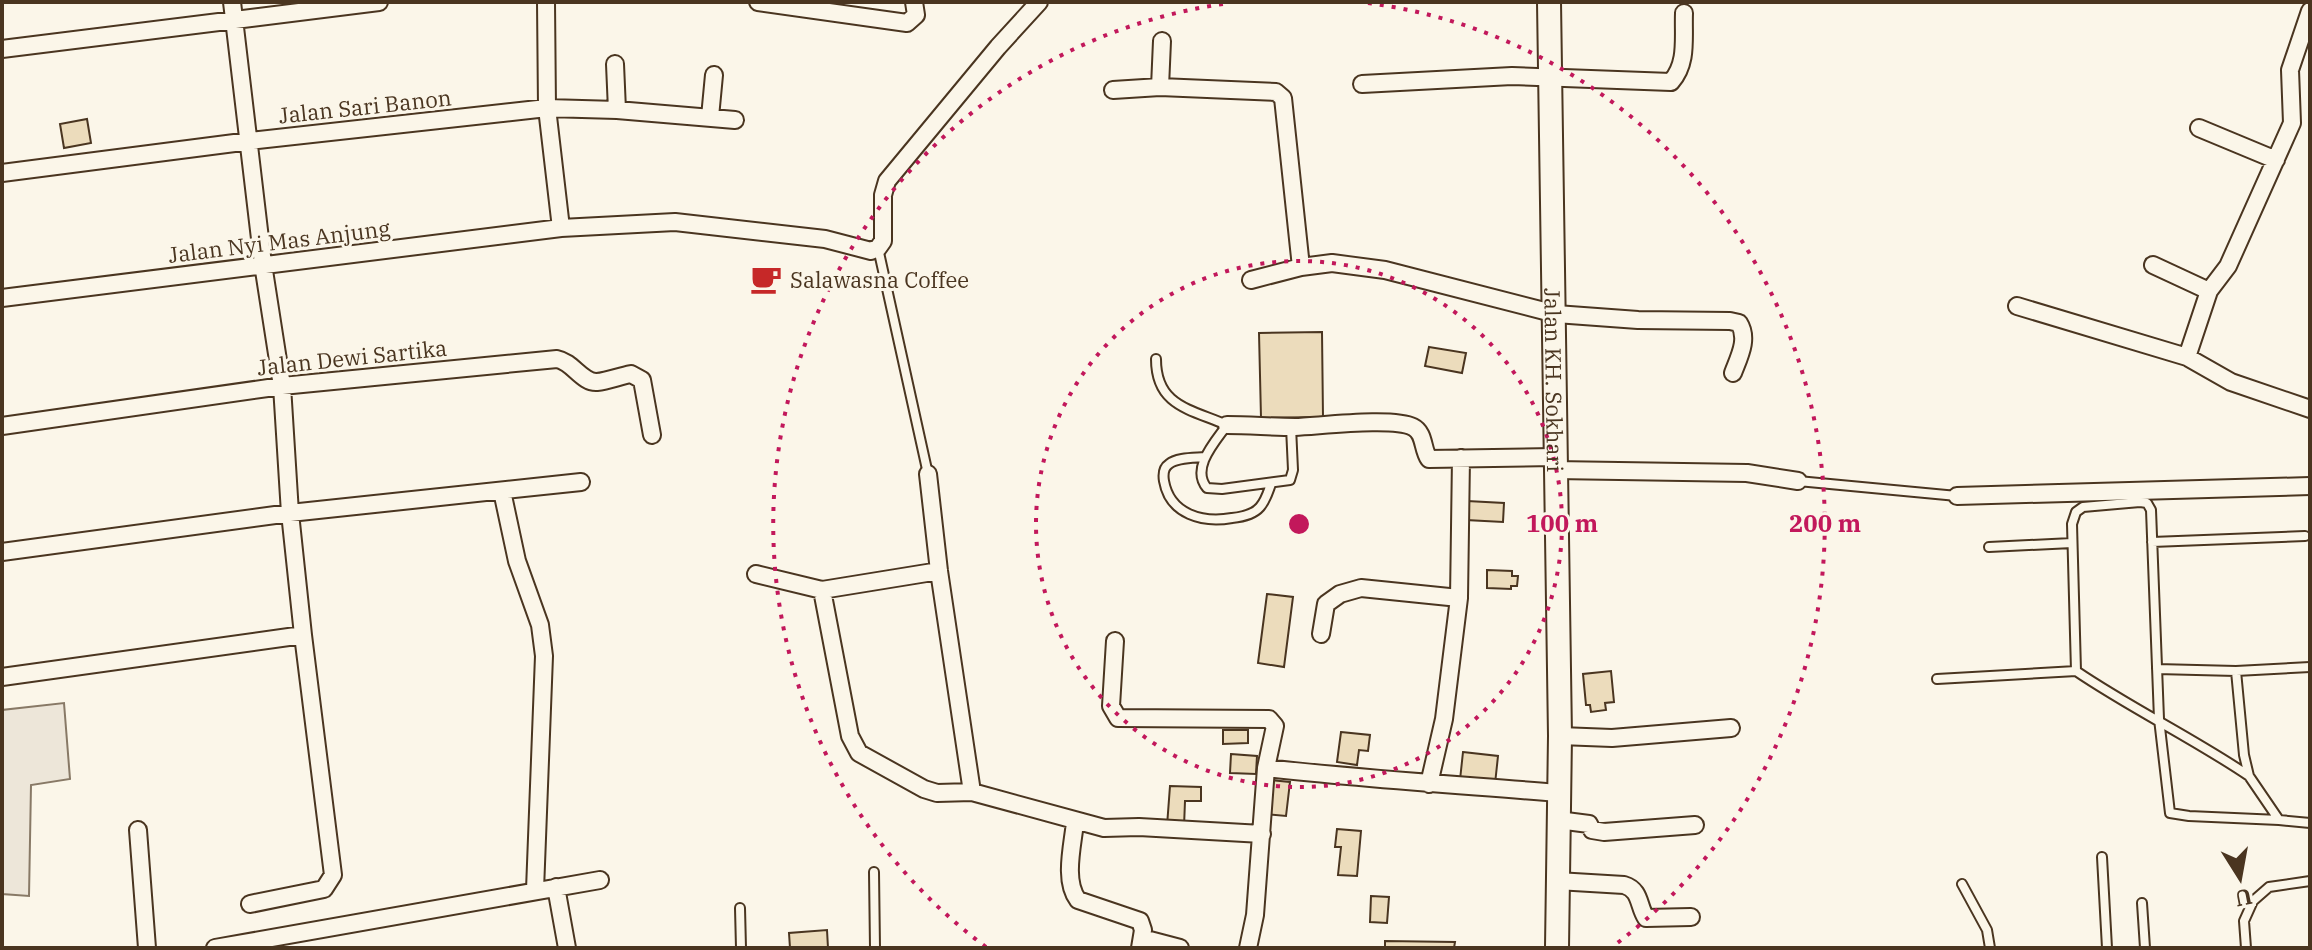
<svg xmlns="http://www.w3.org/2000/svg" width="2312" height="950" viewBox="0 0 2312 950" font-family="'IBM Plex Serif',serif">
	<rect width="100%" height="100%" fill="#fbf6e9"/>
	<path fill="#ede6d9" stroke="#887966" stroke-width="2" d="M 64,703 L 70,779 L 31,785 L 29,896 L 2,894 L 2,710 Z"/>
	<path fill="#ecdcbc" stroke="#4a3520" stroke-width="2" d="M 87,119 L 91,143 L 64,148 L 60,124 Z
		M 1322,332 L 1323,417 L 1261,418 L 1259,333 Z
		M 1429,347 L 1466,353 L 1462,373 L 1425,366 Z
		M 1467,501 L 1504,503 L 1503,522 L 1466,520 Z
		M 1487,570 L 1512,571 L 1512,576 L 1518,576 L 1517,586 L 1511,586 L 1511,589 L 1487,588 Z
		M 1267,594 L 1293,597 L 1284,667 L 1258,663 Z
		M 1611,671 L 1614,702 L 1605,703 L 1606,710 L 1591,712 L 1590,705 L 1586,705 L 1583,674 Z
		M 1223,730 L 1248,730 L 1248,743 L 1223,744 Z
		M 1341,732 L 1370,735 L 1368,751 L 1359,750 L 1357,765 L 1337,762 Z
		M 1463,752 L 1498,756 L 1495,784 L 1460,780 Z
		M 1231,754 L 1257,756 L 1256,774 L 1230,773 Z
		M 1270,780 L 1290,782 L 1286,816 L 1266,814 Z
		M 1170,786 L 1201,787 L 1201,801 L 1185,801 L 1184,827 L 1167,826 Z
		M 1337,829 L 1361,831 L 1357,876 L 1338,875 L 1341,847 L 1335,847 Z
		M 1371,896 L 1389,897 L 1387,923 L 1370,922 Z
		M 827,930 L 828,948 L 790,948 L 789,933 Z
		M 1385,941 L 1455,942 L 1454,948 L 1385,948 Z"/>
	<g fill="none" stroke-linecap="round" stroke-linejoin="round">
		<defs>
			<path id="lane" d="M 878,248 L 928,474
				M 1156,359 C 1156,406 1190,409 1227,425 C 1216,441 1190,468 1207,488 L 1222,489 L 1290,480 L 1293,470 L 1291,427
				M 1205,457 C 1195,458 1177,457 1169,464 C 1163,468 1163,475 1164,481 C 1170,515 1203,523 1232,518 C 1242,517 1254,514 1260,507 C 1266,500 1268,492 1271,484
				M 1798,481 L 1957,496
				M 2152,542 L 2305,536
				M 1989,547 L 2072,543
				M 2157,669 L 2236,671 L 2244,755 L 2249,776 L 2279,820 L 2310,823
				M 2236,671 L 2310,667
				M 1937,679 L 2076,671
				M 2249,776 C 2193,738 2132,709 2076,671 L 2072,524 L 2076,512 L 2083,507 L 2140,502 L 2147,503 L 2151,510 L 2159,719 L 2170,813 L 2189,816 L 2279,820
				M 2102,857 L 2107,948
				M 874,872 L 875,948
				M 1962,884 L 1987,930 L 1990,948
				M 2142,903 L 2145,948
				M 740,908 L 741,948
				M 2246,948 L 2244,921 L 2253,901 L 2269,887 L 2310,881"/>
			<path id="street" d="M 232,2 L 263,264 L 282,386 L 290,513 L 303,635 L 333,875 L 324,889 L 250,904
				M 546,2 L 547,108 L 561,228
				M 758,2 L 907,23 L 916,15 L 914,2
				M 2,49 L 379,2
				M 615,64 L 617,110
				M 1362,84 L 1512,76 L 1671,82 C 1688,63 1683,38 1684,13
				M 1160,87 L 1162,41
				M 1113,90 L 1160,87 L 1276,92 L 1283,98 L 1301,267
				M 710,117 L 714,75
				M 2199,128 L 2276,160
				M 2,173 L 250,141 L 547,108 L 617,110 L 735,120
				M 2153,265 L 2209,291
				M 1251,280 L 1301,267 L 1332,263 L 1385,270 L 1556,314 L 1638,320 L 1730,321 L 1739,323 C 1749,339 1739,357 1733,373
				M 2,298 L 561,228 L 675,222 L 825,239 L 871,251 L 878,248 L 883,241 L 883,195 L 887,181 L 998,47 L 1039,2
				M 2017,306 L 2187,357 L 2231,382 L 2310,409
				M 2187,357 L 2209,291 L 2228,266 L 2292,123 L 2290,70 L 2310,11
				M 1227,425 C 1250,425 1272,427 1295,427 C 1321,426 1393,417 1413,427 C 1425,433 1422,449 1429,459 L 1554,457
				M 2,426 L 282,386 L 557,359 C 573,362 582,383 597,382 C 608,381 620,376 631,374 L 642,380 L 652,435
				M 1555,470 L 1747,473 L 1798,481
				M 928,474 L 939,571 L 972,792
				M 502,491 L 517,561 L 540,625 L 544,656 L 535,890
				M 1957,496 L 2310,486
				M 2,552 L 290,513 L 581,482
				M 756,574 L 822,590 L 939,571
				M 822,590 L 850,736 L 859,753 L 924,789 L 937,793 L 972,792 L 1104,828 L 1139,827 L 1262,834
				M 1321,634 L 1326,604 L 1340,594 L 1361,588 L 1459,598
				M 1115,641 L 1111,706 L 1118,718 L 1269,719 L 1275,726 L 1266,768 L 1255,915 L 1248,948
				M 2,677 L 303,635
				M 1560,736 L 1612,738 L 1731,728
				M 1266,768 C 1363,779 1461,785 1559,793
				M 1429,784 L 1444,719 L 1459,598 L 1461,458
				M 1558,820 L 1589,824 L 1592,830 L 1604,832 L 1695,825
				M 1075,822 C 1073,844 1063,881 1078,900 L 1140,921 L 1143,930 L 1140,948
				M 138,830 L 147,948
				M 1557,881 L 1624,885 C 1641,890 1638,906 1646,918 L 1691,917
				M 556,887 L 567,948
				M 1142,938 L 1180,948
				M 215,948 L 600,880"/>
			<g id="secondary">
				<path id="s1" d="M 1549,2 L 1560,736 L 1557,948"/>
			</g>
		</defs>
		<use href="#lane" stroke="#4a3520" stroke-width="12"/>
		<use href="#street" stroke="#4a3520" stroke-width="20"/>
		<use href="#secondary" stroke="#4a3520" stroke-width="26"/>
		<use href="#lane" stroke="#fbf6e9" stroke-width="8"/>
		<use href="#street" stroke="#fbf6e9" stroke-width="16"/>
		<use href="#secondary" stroke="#fbf6e9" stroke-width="22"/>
	</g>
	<g fill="none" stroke="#c2185b" stroke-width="4" stroke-dasharray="4 8">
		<circle cx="1299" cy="524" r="263"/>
		<path d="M986 947A526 526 0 0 1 1230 3M1368 3A526 526 0 0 1 1612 947"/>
	</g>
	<defs>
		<symbol id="cafe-bare" viewBox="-9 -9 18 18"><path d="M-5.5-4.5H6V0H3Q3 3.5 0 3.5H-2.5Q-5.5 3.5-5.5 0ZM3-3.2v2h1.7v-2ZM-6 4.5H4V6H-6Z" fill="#c62828" stroke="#fbf6e9" stroke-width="2.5" paint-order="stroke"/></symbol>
	</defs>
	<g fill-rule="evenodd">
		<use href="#cafe-bare" x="744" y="257" width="44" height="44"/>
	</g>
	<g text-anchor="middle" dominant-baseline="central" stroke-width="6" stroke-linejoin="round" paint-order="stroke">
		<g font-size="22" fill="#4a3520" stroke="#fbf6e9">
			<text transform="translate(365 106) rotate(-6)">Jalan Sari Banon</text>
			<text transform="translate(279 241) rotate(-7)">Jalan Nyi Mas Anjung</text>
			<text transform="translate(352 357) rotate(-6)">Jalan Dewi Sartika</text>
			<text stroke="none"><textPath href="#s1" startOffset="378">Jalan KH. Sokhari</textPath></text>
		</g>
		<g font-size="22" fill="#4a3520" stroke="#fbf6e9" text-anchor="start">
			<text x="790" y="279">Salawasna Coffee</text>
		</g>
	</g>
	<circle cx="1299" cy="524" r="12" fill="#c2185b" stroke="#fbf6e9" stroke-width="4"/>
	<g font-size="24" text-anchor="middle" font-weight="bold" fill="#c2185b" stroke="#fbf6e9" stroke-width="6" stroke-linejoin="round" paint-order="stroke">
		<text x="1562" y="532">100 m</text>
		<text x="1825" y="532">200 m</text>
	</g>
	<rect width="2312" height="950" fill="none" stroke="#4a3520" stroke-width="8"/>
	<g transform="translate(2240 878) rotate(169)" stroke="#fbf6e9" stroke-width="6" paint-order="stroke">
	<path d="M0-6L14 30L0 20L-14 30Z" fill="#4a3520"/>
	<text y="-12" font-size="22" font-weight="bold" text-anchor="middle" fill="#4a3520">U</text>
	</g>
</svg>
